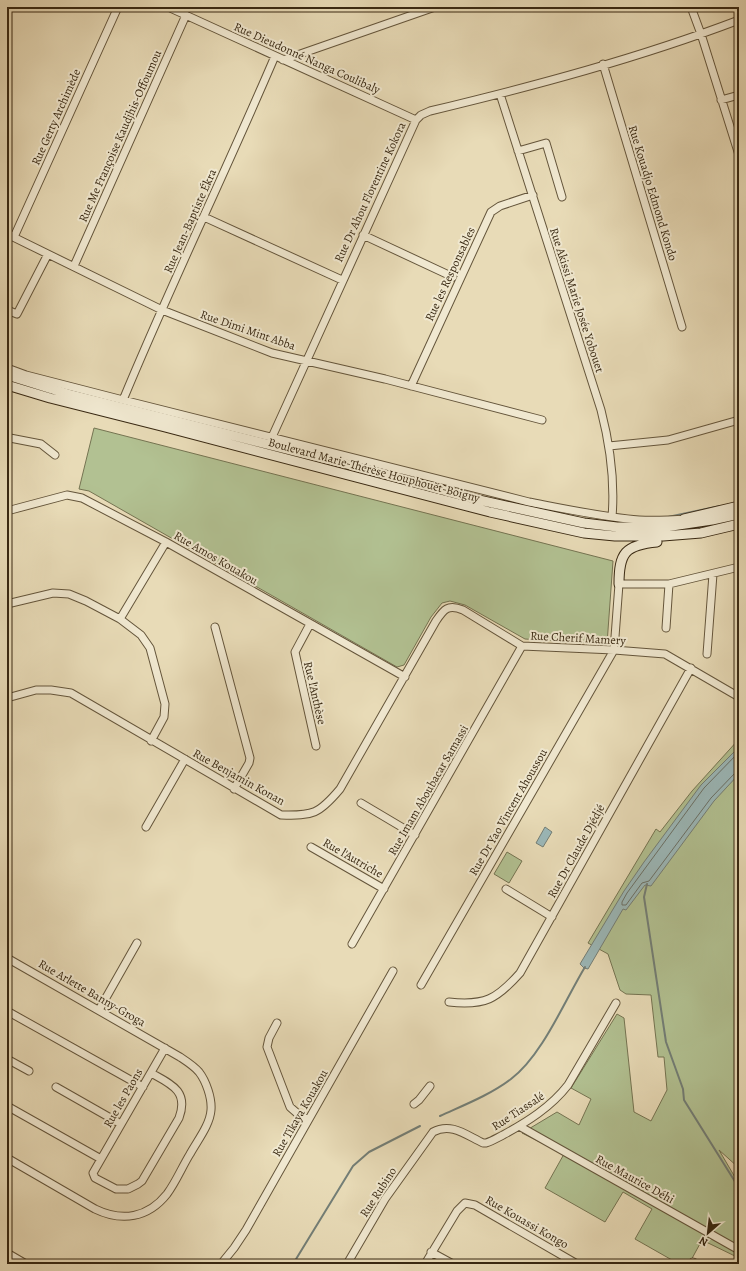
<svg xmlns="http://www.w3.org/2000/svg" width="746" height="1271" viewBox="0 0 746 1271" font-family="Alegreya,serif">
	<rect width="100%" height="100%" fill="#e8dbb7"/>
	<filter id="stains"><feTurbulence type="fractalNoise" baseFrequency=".005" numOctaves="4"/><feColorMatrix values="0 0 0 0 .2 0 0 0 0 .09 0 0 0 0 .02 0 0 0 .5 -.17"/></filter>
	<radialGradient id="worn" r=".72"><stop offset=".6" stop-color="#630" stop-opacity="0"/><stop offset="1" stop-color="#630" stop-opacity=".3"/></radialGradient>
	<path fill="#b2c192" stroke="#757452" d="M 94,428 L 613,561 L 607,644 L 525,639 L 465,605 L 450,601 L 442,603 L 431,617 L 404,665 L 397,667 L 89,491 L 79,489 Z
		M 739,739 L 739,1168 L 719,1150 L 739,1184 L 739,1258 L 702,1240 L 689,1264 L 679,1264 L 635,1239 L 652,1209 L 623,1192 L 605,1222 L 545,1188 L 564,1154 L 522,1133 L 557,1112 L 579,1125 L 591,1099 L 571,1088 L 617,1014 L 624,1018 L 634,1112 L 651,1121 L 667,1090 L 664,1057 L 658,1057 L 651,995 L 626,994 L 620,990 L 608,954 L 588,943 L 656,829 L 660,832 L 692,791 Z
		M 507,852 L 522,861 L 509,883 L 494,874 Z"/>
	<path fill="#9bb8b9" stroke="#737e76" d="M 739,747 L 739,774 L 714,801 L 651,886 L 645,885 L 626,910 L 623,909 L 588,969 L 584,968 L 580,964 L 624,891 L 644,862 L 701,785 Z
		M 545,827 L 552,832 L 543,847 L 536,843 Z"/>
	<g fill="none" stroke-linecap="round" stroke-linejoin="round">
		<path stroke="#6a7066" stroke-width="1" d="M 739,752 L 704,788 L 627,893 L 622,902 L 622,905 L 626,905 L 642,883 L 649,881 L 711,798 L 735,773 L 739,772"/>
		<path stroke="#737e76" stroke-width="2" d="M 668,517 L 720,506
			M 647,884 L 644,897 L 666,1042 L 683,1089 L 684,1100 L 739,1188
			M 440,1116 C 464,1105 490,1095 511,1079 C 542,1056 565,1000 585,967
			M 293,1264 L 353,1166 L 369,1152 L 420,1126"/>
		<defs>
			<path id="minor" d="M 168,7 L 416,120
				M 691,7 L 701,34 L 739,155
				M 283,60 L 435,7
				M 603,64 L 682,327
				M 500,94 L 601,410 C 610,445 615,481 612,517
				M 721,100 L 739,95
				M 518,151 L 546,143 L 562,197
				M 204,217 L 342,280
				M 7,234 L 162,310 L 272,353 L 385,379 L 542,420
				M 363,235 L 453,277
				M 14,237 L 118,7
				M 74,266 L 186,15
				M 7,310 L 17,314 L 48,254
				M 7,368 L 26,375 L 123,400 L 529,502 C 565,509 602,517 639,520 C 655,521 672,520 688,519
				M 411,386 L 491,212 L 500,206 L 533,195
				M 123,400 C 171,284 226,171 275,56
				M 272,437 L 416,120 L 421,115 L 430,111 C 534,86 639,58 739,20
				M 7,439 L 10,438 L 41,444 L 55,455
				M 609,446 L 668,440 L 739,420
				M 7,511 L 67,495 L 82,498 L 166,542 L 405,677
				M 7,604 L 53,593 L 69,594 L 86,601 L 120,619 L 141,635 L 150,648 L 165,704 L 164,717 L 151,741
				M 120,619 L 166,542
				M 310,624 L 295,652 L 316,746
				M 215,627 L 250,758 L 249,763 L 234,789
				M 666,628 L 669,584
				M 707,654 L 713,574
				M 7,698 L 36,690 L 51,690 L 71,693 L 281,815 C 313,816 319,814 340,789 L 436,621 C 444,609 448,604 463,610 L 522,646 L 614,650 L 665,654 L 739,697
				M 361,803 L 415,835
				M 146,827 L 185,759
				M 311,847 L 384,889
				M 506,889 L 552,917
				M 352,944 L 522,646
				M 7,958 L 180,1057 C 186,1061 194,1066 199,1072 C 206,1081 212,1098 211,1110 C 210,1125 197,1141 190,1154 C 182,1167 176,1182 167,1194 C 148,1218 122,1222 95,1209 L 7,1158
				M 421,985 L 614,650 L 619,584 L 669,584 L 739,567
				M 449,1002 C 485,1006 497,999 520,973 L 691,668
				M 99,1010 L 137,943
				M 7,1011 L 143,1087
				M 277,1023 L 269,1038 L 267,1047 L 290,1107 L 298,1114 L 308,1120
				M 7,1059 L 29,1071
				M 151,1073 C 171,1084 189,1091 179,1118 L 142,1181 L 138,1184 L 128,1189 L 116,1189 L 95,1178 L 93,1173 L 165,1048
				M 56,1087 L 121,1124
				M 414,1104 L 419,1100 L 430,1086
				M 7,1106 L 101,1159
				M 519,1126 L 739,1250
				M 431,1252 L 453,1264
				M 7,1253 L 26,1264
				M 693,1262 L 697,1264
				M 221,1264 L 234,1248 L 246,1230 L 393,971
				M 347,1264 L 385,1199 L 433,1132 C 451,1122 466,1135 483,1143 L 486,1143 C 492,1141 497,1138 503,1135 C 527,1122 551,1107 568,1085 L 616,1003
				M 425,1264 L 457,1211 L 465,1203 L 475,1205 L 577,1264"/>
			<path id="secondary" d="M 7,375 L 68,394 L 358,467 L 479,500 L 584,523 L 617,527 L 665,527 L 712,520 L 739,514
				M 7,385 L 50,398 L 165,427 L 490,512 L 584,533 L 615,536 L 663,536 L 701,533 L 739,524
				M 684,519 L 739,506
				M 619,584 C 619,553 625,545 657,542"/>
		</defs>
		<use href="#minor" stroke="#64553b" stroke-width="9"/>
		<use href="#secondary" stroke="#382812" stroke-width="11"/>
		<use href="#minor" stroke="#f0e8d0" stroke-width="7"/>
		<use href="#secondary" stroke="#f0e8d0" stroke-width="9"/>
	</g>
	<g text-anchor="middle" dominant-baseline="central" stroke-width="4" stroke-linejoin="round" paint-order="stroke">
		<g font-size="12" fill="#382812" stroke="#f0e8d0">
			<text transform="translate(307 58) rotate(24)">Rue Dieudonné Nanga Coulibaly</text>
			<text transform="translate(56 117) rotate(-66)">Rue Gerty Archimède</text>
			<text transform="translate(120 136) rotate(-66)">Rue Me Françoise Kaudjhis-Offoumou</text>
			<text transform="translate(370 192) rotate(-65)">Rue Dr Ahou Florentine Kokora</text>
			<text transform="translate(653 193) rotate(73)">Rue Kouadjo Edmond Kondo</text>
			<text transform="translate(190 221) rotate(-66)">Rue Jean-Baptiste Ékra</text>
			<text transform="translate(450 274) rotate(-65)">Rue les Responsables</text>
			<text transform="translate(577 300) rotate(72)">Rue Akissi Marie Josée Yobouet</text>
			<text transform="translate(248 330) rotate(19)">Rue Dimi Mint Abba</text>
			<text transform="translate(374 470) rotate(15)">Boulevard Marie-Thérèse Houphouët-Boigny</text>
			<text transform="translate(216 558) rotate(30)">Rue Amos Kouakou</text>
			<text transform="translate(578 638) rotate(3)">Rue Cherif Mamery</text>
			<text transform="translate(315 693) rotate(77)">Rue l'Anthèse</text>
			<text transform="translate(239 777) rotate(29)">Rue Benjamin Konan</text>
			<text transform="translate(428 790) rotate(-60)">Rue Imam Aboubacar Samassi</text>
			<text transform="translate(508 812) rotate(-60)">Rue Dr Yao Vincent Ahoussou</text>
			<text transform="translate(576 851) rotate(-61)">Rue Dr Claude Djédjé</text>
			<text transform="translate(353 858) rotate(30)">Rue l'Autriche</text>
			<text transform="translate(92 993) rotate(30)">Rue Arlette Banny-Groga</text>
			<text transform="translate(123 1098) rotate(-60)">Rue les Paons</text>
			<text transform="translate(518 1111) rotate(-33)">Rue Tiassalé</text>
			<text transform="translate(300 1113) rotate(-60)">Rue Tikaya Kouakou</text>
			<text transform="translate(635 1179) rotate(29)">Rue Maurice Déhi</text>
			<text transform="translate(378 1192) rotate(-57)">Rue Rubino</text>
			<text transform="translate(527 1222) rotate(30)">Rue Kouassi Kongo</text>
		</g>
	</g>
	<rect width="746" height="1271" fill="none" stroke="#e8dbb7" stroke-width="24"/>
	<rect x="8" y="8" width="730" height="1255" fill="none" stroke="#382812" stroke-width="2"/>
	<rect x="12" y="12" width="722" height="1247" fill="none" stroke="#382812"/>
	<g transform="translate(708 1233) rotate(208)" stroke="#f0e8d0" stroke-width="3" paint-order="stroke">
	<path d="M0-3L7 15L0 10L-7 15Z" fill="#382812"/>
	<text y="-6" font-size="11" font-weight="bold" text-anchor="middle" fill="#382812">N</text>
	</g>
	<rect width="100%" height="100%" filter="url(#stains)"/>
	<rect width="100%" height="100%" fill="url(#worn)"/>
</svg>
